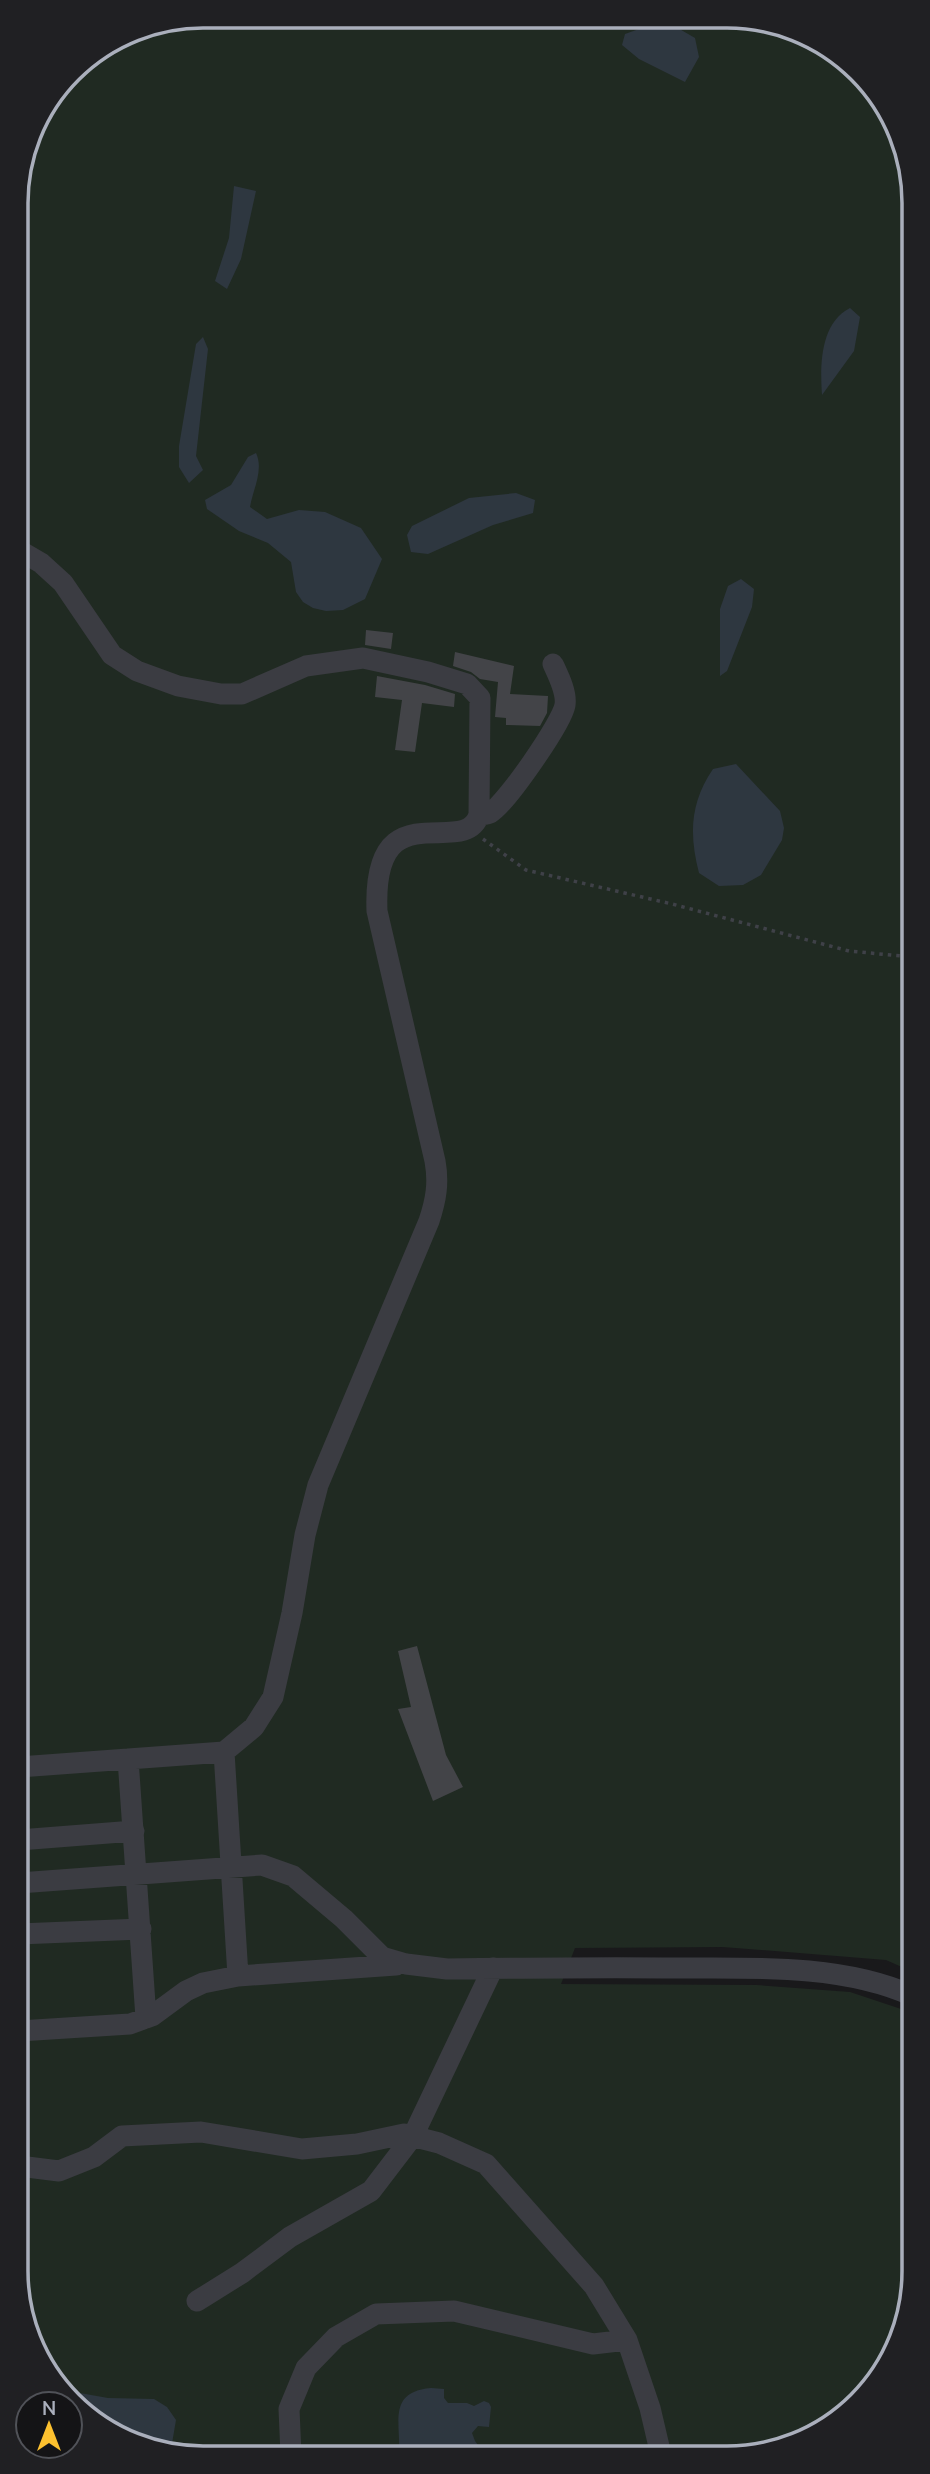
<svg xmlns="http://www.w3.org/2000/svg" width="930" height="2474" viewBox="0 0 930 2474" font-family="'Nunito Sans',sans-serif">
	<rect width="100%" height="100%" fill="#19191b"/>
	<path fill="#202a22" d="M 203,16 L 764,19 L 860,71 L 911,166 L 913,1972 L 886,1960 L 723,1947 L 575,1948 L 561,1984 L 757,1985 L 850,1992 L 913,2013 L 914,2283 L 900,2342 L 868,2394 L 821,2433 L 764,2455 L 167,2455 L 71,2404 L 19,2308 L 16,190 L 35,120 L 79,62 L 132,30 Z"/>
	<path fill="#2e3740" d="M 664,20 L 695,38 L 699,57 L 685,82 L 639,59 L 622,45 L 625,34 Z
		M 234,186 L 256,191 L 241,259 L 227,289 L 215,281 L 229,238 Z
		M 850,308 L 860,317 L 854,351 L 822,395 C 820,366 820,323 850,308 Z
		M 203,337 L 208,349 L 196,456 L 203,470 L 189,483 L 179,467 L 179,446 L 196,344 Z
		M 256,453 C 264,470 253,489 250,507 L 267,519 L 299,510 L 325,512 L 361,528 L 382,559 L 365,599 L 343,610 L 326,611 L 313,608 L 303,602 L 296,592 L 291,562 L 268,543 L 239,531 L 207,509 L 205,500 L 231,485 L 248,457 Z
		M 516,493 L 535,500 L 533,513 L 493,525 L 428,554 L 411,552 L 407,535 L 412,526 L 469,498 Z
		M 741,579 L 754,589 L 752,607 L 727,671 L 720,676 L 720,609 L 728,586 Z
		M 736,764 L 780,811 L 784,828 L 782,840 L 761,875 L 743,885 L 719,886 L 699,873 C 689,834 690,803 713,769 Z
		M 431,2388 L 444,2389 L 444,2398 L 448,2403 L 467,2403 L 474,2406 L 484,2401 L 489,2403 L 491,2407 L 489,2427 L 478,2426 L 472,2433 L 475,2441 L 485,2455 L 399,2455 C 401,2423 387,2392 431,2388 Z
		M 63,2390 L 108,2398 L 154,2399 L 167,2407 L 176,2420 L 170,2455 L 71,2404 Z"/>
	<path fill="#434448" d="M 366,630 L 393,633 L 391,649 L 365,645 Z
		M 455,652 L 514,666 L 510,694 L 548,696 L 547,713 L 540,726 L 506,725 L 506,718 L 495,717 L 498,682 L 480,679 L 471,672 L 453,666 Z
		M 377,676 L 425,685 L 455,694 L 454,707 L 422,703 L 415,752 L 395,750 L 402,700 L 375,697 Z
		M 417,1646 L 446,1755 L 463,1787 L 433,1801 L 398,1709 L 411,1707 L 398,1651 Z"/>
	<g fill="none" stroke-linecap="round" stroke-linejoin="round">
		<path stroke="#3f4148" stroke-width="3.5" stroke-dasharray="3.5 5" stroke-linecap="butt" d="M 483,839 L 526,870 L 672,904 L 849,951 L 912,957"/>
		<path stroke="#3b3c42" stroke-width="21" d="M 17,549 L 41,563 L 63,583 L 112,655 L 137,671 L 178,686 L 221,694 L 242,694 L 306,666 L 363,658 L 428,672 L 467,684 L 480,698 L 479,815 C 464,861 372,786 377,911 L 435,1161 C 439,1183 436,1200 429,1221 L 318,1485 L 305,1535 L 292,1613 L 273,1697 L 254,1727 L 224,1752 L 238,1976
			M 479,815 C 481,815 489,814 490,813 C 505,805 562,723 565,705 C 567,692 558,675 553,664
			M 128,1759 L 146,2018
			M 19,1767 L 224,1752
			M 19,1840 L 134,1831
			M 19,1883 L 262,1865 L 293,1876 L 344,1919 L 382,1957 L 406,1964 L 447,1969 C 523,1968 600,1967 676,1968 C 752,1968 843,1964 913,1996
			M 19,1934 L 141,1929
			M 19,2031 L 130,2024 L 152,2016 L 186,1991 L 203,1983 L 238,1976 L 396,1965
			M 19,2166 L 59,2171 L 94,2157 L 122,2136 L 201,2132 L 302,2149 L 357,2144 L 404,2134 L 439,2143 L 486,2164 L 594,2286 L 627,2340 L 650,2408 L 661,2455
			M 197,2301 L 242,2273 L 290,2237 L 371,2191 L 413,2136 L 493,1968
			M 291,2455 L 289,2409 L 306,2368 L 336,2337 L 376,2314 L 454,2311 L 593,2344 L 627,2340"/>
	</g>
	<path d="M0 0H930V2474H0ZM203 28H727A175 175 0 0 1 902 203V2271A175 175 0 0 1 727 2446H203A175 175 0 0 1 28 2271V203A175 175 0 0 1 203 28Z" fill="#202023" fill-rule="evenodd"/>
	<path fill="none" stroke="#aaafbc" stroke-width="3.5" d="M203 28H727A175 175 0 0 1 902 203V2271A175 175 0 0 1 727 2446H203A175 175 0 0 1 28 2271V203A175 175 0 0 1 203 28Z"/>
	<g transform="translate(49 2425)"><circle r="33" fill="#141416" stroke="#505258" stroke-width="2"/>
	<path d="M0-5L12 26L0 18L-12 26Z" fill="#fdc12f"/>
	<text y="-10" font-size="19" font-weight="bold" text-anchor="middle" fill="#aaafbc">N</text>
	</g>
</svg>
